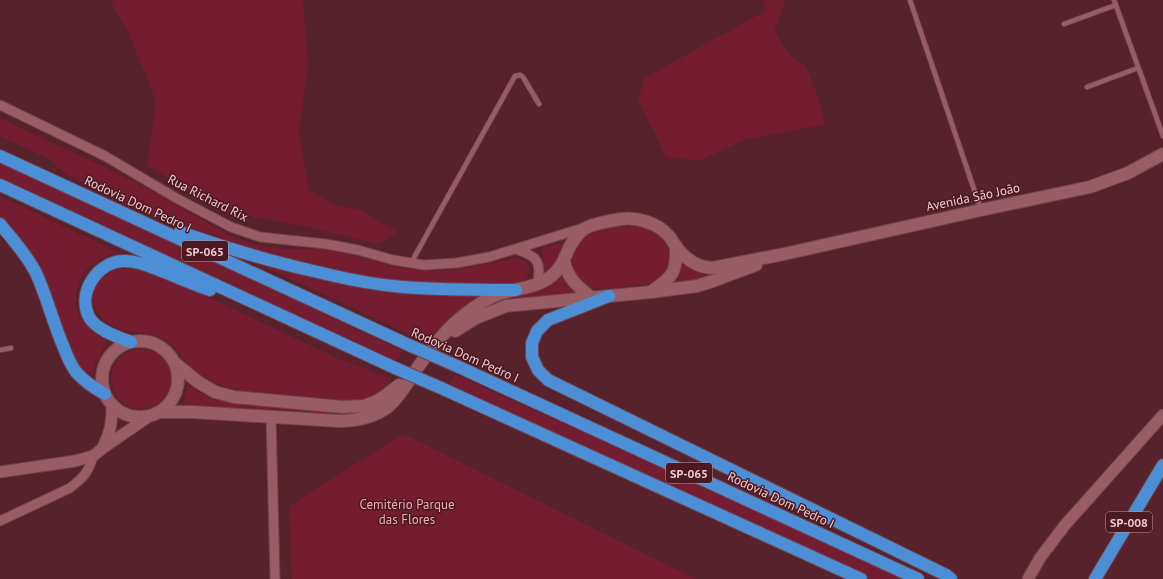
<svg xmlns="http://www.w3.org/2000/svg" width="1163" height="579" viewBox="0 0 1163 579" font-family="'PT Sans',sans-serif">
	<rect width="100%" height="100%" fill="#58222c"/>
	<path fill="#741d31" d="M 110,0 L 303,0 L 308,65 L 299,131 L 309,190 L 331,204 L 361,210 L 397,232 L 379,244 L 299,225 L 230,213 L 147,166 L 156,101 L 128,32 Z
		M 763,0 L 786,0 L 784,4 L 774,32 L 788,53 L 806,67 L 818,97 L 825,124 L 744,140 L 699,161 L 666,157 L 638,99 L 645,78 L 767,10 Z
		M 0,118 L 138,183 L 234,238 L 261,246 L 281,249 L 322,249 L 335,251 L 361,257 L 395,267 L 419,270 L 448,270 L 472,267 L 509,259 L 516,258 L 525,261 L 529,267 L 529,273 L 526,279 L 521,282 L 512,283 L 441,284 L 407,282 L 341,274 L 204,237 L 66,174 L 49,159 L 0,136 Z
		M 0,163 L 232,270 L 403,351 L 397,361 L 34,195 L 0,179 Z
		M 0,196 L 119,253 C 109,255 101,257 93,264 C 76,277 70,304 83,322 C 89,331 98,336 107,341 L 95,365 L 93,376 L 86,372 L 76,363 L 12,229 L 0,216 Z
		M 635,224 C 645,228 658,232 665,242 C 677,258 665,278 648,284 C 633,285 606,291 593,287 C 567,281 566,247 587,234 C 602,226 619,225 635,224 Z
		M 566,241 L 555,263 L 546,274 L 544,260 L 541,248 Z
		M 682,261 L 686,265 L 692,268 L 760,261 L 708,279 L 675,284 L 679,276 Z
		M 259,264 L 326,279 L 479,296 L 450,318 L 428,343 Z
		M 121,268 C 137,268 151,272 167,278 L 339,359 L 392,379 C 376,398 368,402 343,402 C 318,399 293,396 268,393 C 253,391 237,391 223,386 C 209,382 196,375 187,363 C 181,355 176,347 167,341 C 150,330 122,335 107,322 C 95,313 86,298 96,283 C 98,281 99,278 101,276 C 106,271 114,269 121,268 Z
		M 562,276 C 567,285 571,289 580,294 L 482,310 L 480,308 L 497,299 L 544,288 L 554,282 Z
		M111 379a30 30 0 1 1 60 0a30 30 0 1 1-60 0Z
		M 455,375 L 817,537 L 907,579 L 873,579 L 449,384 Z
		M 187,385 C 206,397 228,405 251,405 C 258,405 265,404 272,404 C 302,405 332,409 362,411 L 361,413 L 350,417 L 184,406 Z
		M 403,434 L 696,579 L 292,579 L 289,506 Z"/>
	<g fill="none" stroke-linecap="round" stroke-linejoin="round">
		<defs>
			<path id="service" d="M 910,0 L 981,210
				M 1114,0 L 1163,136
				M 1064,24 L 1116,5
				M 1087,87 L 1138,68
				M 411,263 L 515,76 L 520,75 L 523,77 L 539,104
				M 0,350 L 11,348"/>
			<path id="minor" d="M 0,105 L 105,156 L 176,198 L 231,227 L 260,237 L 326,244 L 358,250 L 393,260 L 424,265 L 456,263 L 489,257 L 583,228
				M 515,249 C 538,256 541,261 538,284
				M 271,417 L 275,579
				M 0,521 L 70,488 C 83,478 89,472 93,456"/>
			<path id="tertiary" d="M 103,447 C 111,430 112,423 112,405
				M 0,472 L 75,461 L 93,456 L 103,448 L 148,417
				M 1028,579 L 1040,558 L 1065,525 L 1163,415"/>
			<path id="secondary" d="M 564,261 C 568,279 577,286 592,298
				M 652,291 C 673,277 677,272 676,246
				M 455,331 L 476,318 L 506,306 L 651,292 L 697,286 L 713,281 L 756,265
				M102 379a38 38 0 1 1 76 0a38 38 0 1 1-76 0Z
				M 175,363 L 198,382 L 215,392 L 234,397 L 342,407 L 364,406 L 375,402 L 385,396 L 399,385
				M 159,412 L 193,412 L 338,421 C 355,421 375,417 389,406 C 400,396 408,382 416,370 C 429,351 446,329 464,315 C 473,308 482,301 492,297 C 510,288 532,290 549,278 C 560,270 564,260 569,248 C 573,241 578,232 586,228 C 592,224 614,220 621,219 C 638,217 657,223 668,235 C 671,238 673,242 675,245 C 684,258 696,267 712,268 L 784,254 L 981,210 L 1090,187 L 1128,173 L 1163,154"/>
			<path id="motorway" d="M 0,156 L 411,346
				M 0,185 L 395,368
				M 0,224 C 13,240 27,255 36,273 C 47,297 53,323 64,348 C 67,356 71,365 76,372 C 84,381 94,388 105,394
				M 180,232 C 228,249 276,263 326,274 C 351,280 377,285 403,287 C 441,290 478,290 516,290
				M 609,296 L 548,320 L 537,331 L 532,343 L 532,357 L 538,370 L 548,380 L 946,575 L 951,579
				M 131,342 C 117,337 94,329 88,315 C 78,291 98,262 123,261 C 138,260 153,268 167,273 C 181,279 195,285 210,290
				M 459,367 L 918,579
				M 441,388 L 861,579
				M 1095,579 L 1163,465"/>
		</defs>
		<use href="#service" stroke="#70424c" stroke-width="6"/>
		<use href="#minor" stroke="#70424c" stroke-width="11"/>
		<use href="#tertiary" stroke="#70424c" stroke-width="13"/>
		<use href="#secondary" stroke="#70424c" stroke-width="14"/>
		<use href="#motorway" stroke="#70424c" stroke-width="14"/>
		<use href="#service" stroke="#995c64" stroke-width="4.5"/>
		<use href="#minor" stroke="#995c64" stroke-width="9"/>
		<use href="#tertiary" stroke="#995c64" stroke-width="11"/>
		<use href="#secondary" stroke="#995c64" stroke-width="12"/>
		<use href="#motorway" stroke="#4c8fd7" stroke-width="12"/>
		<defs>
			<path id="motorway-bridge" d="M 411,346 L 459,367
				M 395,368 L 441,388"/>
		</defs>
		<use href="#motorway-bridge" stroke="#70424c" stroke-width="14" stroke-linecap="butt"/>
		<use href="#motorway-bridge" stroke="#4c8fd7" stroke-width="12"/>
	</g>
	<g text-anchor="middle" dominant-baseline="central" stroke-width="3" stroke-linejoin="round" paint-order="stroke">
		<g fill="#4c1822" stroke="#bd959a" stroke-width="1">
			<rect x="182" y="241" width="46" height="20" rx="3"/>
			<rect x="666" y="463" width="46" height="20" rx="3"/>
			<rect x="1106" y="512" width="46" height="20" rx="3"/>
		</g>
		<g font-size="12" font-weight="bold" fill="#edcacd">
			<text x="205" y="251">SP-065</text>
			<text x="689" y="473">SP-065</text>
			<text x="1129" y="522">SP-008</text>
		</g>
		<g font-size="13" fill="#edcacd" stroke="#4c1822">
			<text transform="translate(973 197) rotate(-12)">Avenida São João</text>
			<text transform="translate(208 198) rotate(27)">Rua Richard Rix</text>
			<text transform="translate(138 204) rotate(25)">Rodovia Dom Pedro I</text>
			<text transform="translate(465 355) rotate(24)">Rodovia Dom Pedro I</text>
			<text transform="translate(781 500) rotate(25)">Rodovia Dom Pedro I</text>
		</g>
		<g font-size="13" fill="#eeabb3" stroke="#4c1822">
			<text x="407" y="504">Cemitério Parque<tspan x="407" dy="15">das Flores</tspan></text>
		</g>
	</g>
</svg>
